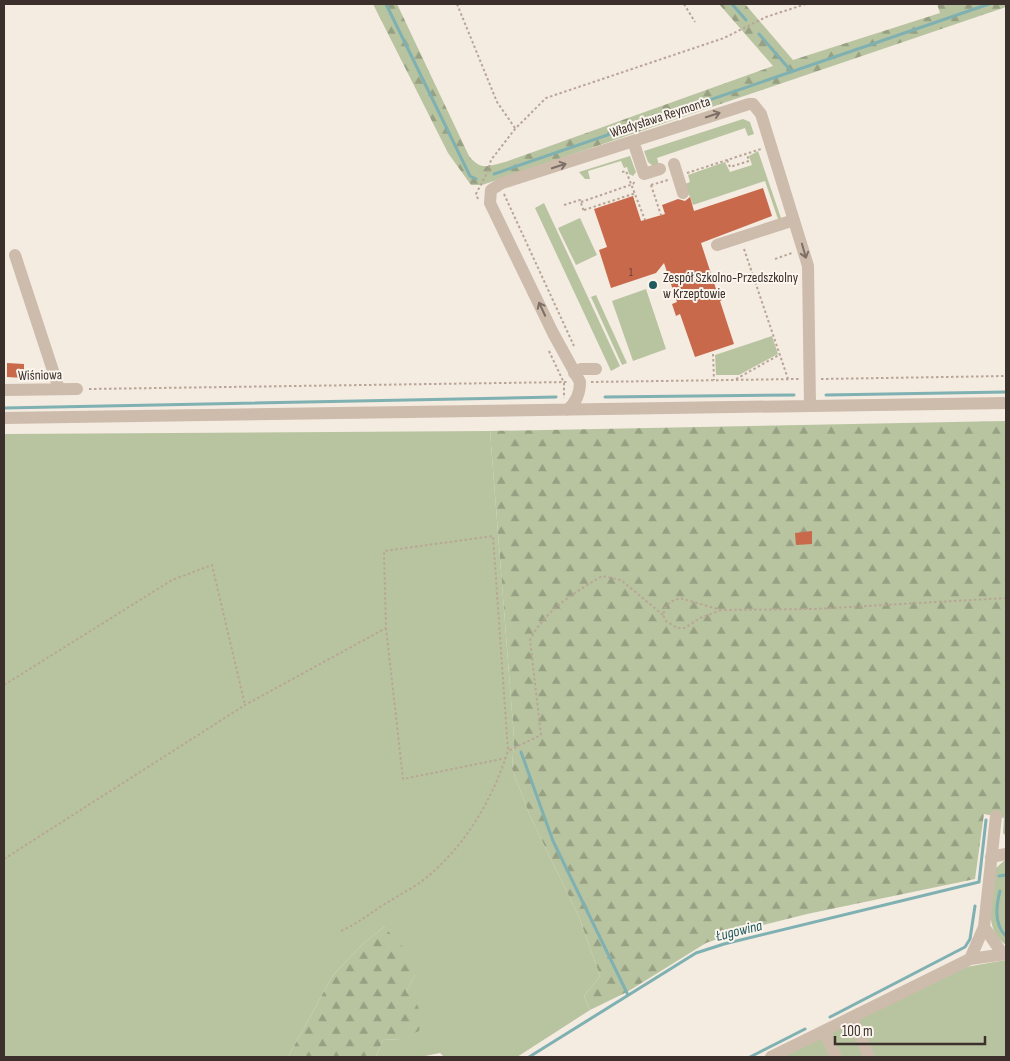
<svg xmlns="http://www.w3.org/2000/svg" width="1010" height="1061" viewBox="0 0 1010 1061" font-family="'Sofia Sans Condensed',sans-serif">
	<defs>
		<pattern id="forest-firs" width="22" height="20" patternUnits="userSpaceOnUse" patternTransform="scale(1.25)"><rect width="22" height="20" fill="#b8c4a0"/><path d="M5 1l3.5 6h-7zM16 11l3.5 6h-7z" fill="#97a083"/></pattern>
	</defs>
	<rect width="100%" height="100%" fill="#f4ebe1"/>
	<path fill="#b8c4a0" d="M 743,119 L 750,122 L 754,134 L 748,136 L 745,128 L 657,158 L 659,165 L 653,166 L 648,162 L 644,151 Z
		M 758,151 L 782,221 L 779,222 L 765,181 L 693,205 L 685,184 L 690,182 L 688,175 L 725,162 L 730,172 L 752,165 L 749,156 Z
		M 630,156 L 636,172 L 633,176 L 629,174 L 627,167 L 624,168 L 621,161 L 588,171 L 590,179 L 585,179 L 579,172 Z
		M 544,203 L 620,366 L 611,371 L 535,208 Z
		M 580,218 L 597,255 L 576,265 L 558,228 Z
		M 646,289 L 666,349 L 633,361 L 612,301 Z
		M 596,295 L 627,363 L 622,365 L 591,297 Z
		M 772,336 L 778,354 L 739,375 L 716,375 L 715,355 Z
		M 490,431 L 514,738 L 512,769 L 530,816 L 579,917 L 600,976 L 584,996 L 590,1010 L 517,1057 L 444,1057 L 440,1053 L 420,1057 L 376,1057 L 383,1040 L 401,1039 L 406,992 L 415,975 L 384,927 L 365,942 L 333,975 L 288,1057 L 4,1057 L 4,434 Z
		M 1006,859 L 1006,945 C 981,929 993,893 996,868 Z
		M 1006,960 L 1006,1057 L 781,1057 L 966,967 Z"/>
	<path fill="url(#forest-firs)" d="M 373,4 L 397,4 L 469,156 C 481,171 488,166 505,162 L 773,66 L 719,4 L 745,4 L 793,60 L 940,13 L 937,4 L 1006,4 L 1006,7 L 482,185 L 471,185 L 448,153 Z
		M 1006,421 L 1006,836 L 1003,833 L 1004,818 L 984,814 L 975,879 L 807,914 L 747,929 L 706,943 L 627,992 L 590,1010 L 584,996 L 600,976 L 579,917 L 530,816 L 512,769 L 514,738 L 490,431 Z
		M 384,927 L 413,957 L 415,975 L 406,992 C 420,1004 423,1014 419,1031 L 401,1039 L 383,1040 L 376,1057 L 288,1057 L 333,975 L 365,942 Z"/>
	<g fill="none" stroke-linecap="round" stroke-linejoin="round">
		<path stroke="#7fb0b2" stroke-width="3" d="M 386,4 L 470,176 L 476,179
			M 732,4 L 746,20
			M 759,34 L 791,71
			M 494,174 L 989,4
			M 826,395 L 1006,392
			M 605,397 L 794,395
			M 4,408 L 556,397
			M 521,752 L 553,841 L 628,995
			M 999,876 L 1006,875
			M 1000,891 C 996,906 994,925 1006,936
			M 830,1017 L 965,947 L 970,939 L 975,906
			M 529,1057 L 696,953 L 724,944 L 979,882 L 986,820
			M 750,1057 L 805,1029"/>
	</g>
	<path fill="#c8694b" d="M 763,188 L 772,216 L 701,243 L 716,289 L 718,289 L 722,300 L 720,301 L 734,344 L 695,357 L 680,314 L 676,316 L 672,304 L 677,302 L 664,263 L 656,273 L 611,288 L 599,250 L 607,247 L 594,209 L 633,196 L 641,221 L 665,214 L 662,205 L 678,199 L 685,201 L 690,197 L 694,211 Z
		M 7,363 L 24,364 L 24,378 L 7,377 Z
		M 812,531 L 812,544 L 796,545 L 795,533 Z"/>
	<g fill="none" stroke-linecap="round" stroke-linejoin="round">
		<path stroke="#b9a596" stroke-width="2" stroke-dasharray="2.5 2.5" stroke-linecap="butt" d="M 457,4 L 497,102 L 515,128
			M 684,4 L 695,22
			M 727,160 L 730,167 L 749,161 L 747,154
			M 622,172 L 626,171 L 645,220
			M 687,173 L 761,149
			M 651,185 L 668,180
			M 651,185 L 661,215
			M 504,194 L 574,346
			M 478,199 L 476,194 L 488,171 L 491,160 L 515,129 L 546,98 L 724,38 L 766,17 L 806,4
			M 581,202 L 633,184 L 636,180
			M 564,205 L 580,200 L 584,212
			M 584,210 L 636,193
			M 744,249 L 788,379
			M 775,259 L 792,253
			M 549,351 L 564,383 L 564,398
			M 713,354 L 714,380
			M 736,379 L 779,355
			M 821,379 L 1006,376
			M 591,382 L 799,379
			M 89,389 L 569,382
			M 721,610 L 700,618 L 685,628 L 677,628 L 666,621 L 663,615 L 665,608 L 670,602 L 680,598 L 721,610 L 815,609 L 1006,598
			M 386,628 L 403,779 L 506,758
			M 4,685 L 172,580 L 212,565 L 245,705
			M 4,859 L 245,705 L 386,628 L 384,551 L 493,536 L 508,751
			M 341,931 C 356,924 367,916 380,907 C 395,897 412,889 426,878 C 466,845 492,800 508,751 L 541,735 L 530,640 C 545,610 574,593 602,576 L 621,580 L 663,615"/>
		<path stroke="#cdbbac" stroke-width="12" d="M 633,141 L 644,174 L 660,169
			M 674,164 L 683,193
			M 717,245 L 794,220
			M 15,255 L 59,389
			M 574,373 L 581,369 L 596,369
			M 4,390 L 77,389
			M 567,410 C 576,403 580,394 580,382 L 553,333 L 490,203 L 491,190 L 502,183 L 749,104 L 753,104 L 761,114 L 808,266 L 810,406
			M 4,418 L 1006,403
			M 991,857 L 1006,854
			M 984,927 L 1002,953
			M 970,959 L 1006,954
			M 852,1017 L 869,1057
			M 824,1031 L 836,1057
			M 771,1057 L 970,959 L 984,927 L 996,816"/>
	</g>
	<defs><path id="oneway-shaft" d="M-6 0H5M1.5-3L5.5 0L1.5 3" fill="none" stroke-width="1.6" stroke-linecap="round" stroke-linejoin="round" transform="scale(1.25)"/></defs>
	<g stroke="#7d6f65">
		<use href="#oneway-shaft" transform="translate(713 115) rotate(-18)"/>
		<use href="#oneway-shaft" transform="translate(559 166) rotate(-18)"/>
		<use href="#oneway-shaft" transform="translate(804 251) rotate(74)"/>
		<use href="#oneway-shaft" transform="translate(542 309) rotate(-115)"/>
	</g>
	<circle fill="#1f5a5e" stroke="#fbf5ee" stroke-width="2" cx="653" cy="285" r="5"/>
	<g text-anchor="middle" dominant-baseline="central" stroke-width="4" stroke-linejoin="round" paint-order="stroke">
		<g font-size="11" fill="#5e3e33">
			<text x="631" y="272">1</text>
		</g>
		<g font-size="14" fill="#3b302b" stroke="#fbf5ee">
			<text transform="translate(660 117) rotate(-18)">Władysława Reymonta</text>
			<text transform="translate(40 375) rotate(-1)">Wiśniowa</text>
		</g>
		<g font-size="14" fill="#3b302b" stroke="#fbf5ee" text-anchor="start">
			<text x="663" y="277">Zespół Szkolno-Przedszkolny<tspan x="663" dy="16">w Krzeptowie</tspan></text>
		</g>
		<g font-size="15" font-style="italic" fill="#1f5a5e" stroke="#fbf5ee">
			<text transform="translate(739 931) rotate(-14)">Ługowina</text>
		</g>
	</g>
	<rect width="1010" height="1061" fill="none" stroke="#3b302b" stroke-width="10"/>
	<path d="M835 1036v8h150v-8" fill="none" stroke="#3b302b" stroke-width="2.5"/>
	<text x="842" y="1036" font-size="15" fill="#3b302b" stroke="#fbf5ee" stroke-width="4" paint-order="stroke">100 m</text>
</svg>
